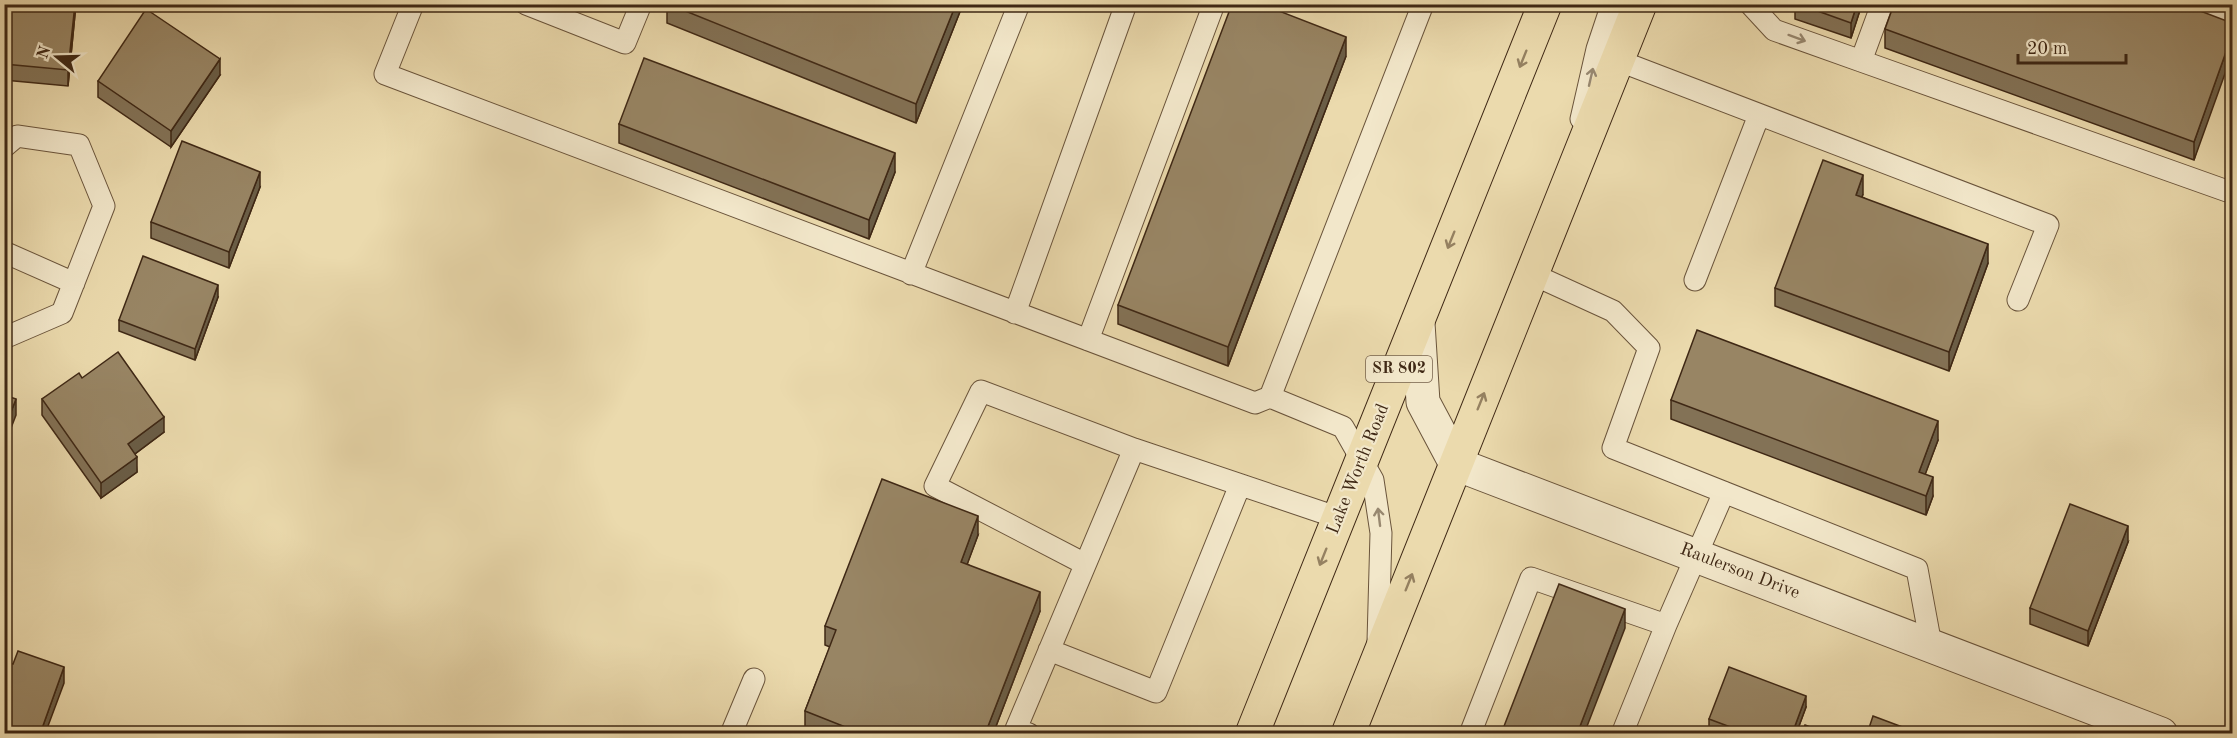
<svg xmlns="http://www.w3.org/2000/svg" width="2237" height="738" viewBox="0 0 2237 738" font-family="'Old Standard TT',serif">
	<rect width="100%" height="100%" fill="#ebdaad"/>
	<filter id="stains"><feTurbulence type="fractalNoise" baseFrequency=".00333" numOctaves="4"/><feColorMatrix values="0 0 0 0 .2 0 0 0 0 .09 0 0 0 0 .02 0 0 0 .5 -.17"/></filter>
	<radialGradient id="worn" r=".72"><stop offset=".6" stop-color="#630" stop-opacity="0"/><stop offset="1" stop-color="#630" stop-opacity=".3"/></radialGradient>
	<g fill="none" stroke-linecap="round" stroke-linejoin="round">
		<defs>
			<path id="service" d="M 413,4 L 385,74 L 1255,403 L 1270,397 L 1423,4
				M 526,4 L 625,43 L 641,4
				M 1750,4 L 1774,30 L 1861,61 L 1882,4
				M 2202,4 L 2232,16
				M 1617,60 L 2048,225 L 2018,300
				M 1861,61 L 2227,191
				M 1581,119 L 1597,49 L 1612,4
				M 4,147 L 17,136 L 79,145 L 104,206 L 62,313 L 4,338
				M 4,252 L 74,283
				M 911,274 L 1019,4
				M 1532,274 L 1613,311 L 1649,348 L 1613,448 L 1917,569 L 1931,645
				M 1695,280 L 1759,115
				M 1015,313 L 1126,4
				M 1088,340 L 1214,4
				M 1270,397 L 1343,427 L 1373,480 L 1381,533 L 1378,641
				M 1134,449 L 1339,518
				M 1666,625 L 1724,492
				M 1049,650 L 1156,692 L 1240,485
				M 731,734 L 754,679
				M 1029,734 L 1016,729 L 1134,449 L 981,391 L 935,486 L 1085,564
				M 1470,734 L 1531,578 L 1666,625 L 1622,734"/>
			<path id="minor" d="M 1418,323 L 1423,402 L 1456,464 L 2161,734"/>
			<path id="primary" d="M 1252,734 L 1545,4
				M 1348,734 L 1640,4"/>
		</defs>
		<use href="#service" stroke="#6a543b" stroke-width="23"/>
		<use href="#minor" stroke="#6a543b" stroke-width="35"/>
		<use href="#primary" stroke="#3f2815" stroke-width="35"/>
		<use href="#service" stroke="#f2e7ca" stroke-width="21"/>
		<use href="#minor" stroke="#f2e7ca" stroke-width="33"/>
		<use href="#primary" stroke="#ebdaad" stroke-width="33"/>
	</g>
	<path fill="#837256" stroke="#3f2815" stroke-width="1.5" d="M 4,4 L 76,4 L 68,86 L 4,80 Z
		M 667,4 L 963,4 L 916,123 L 667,23 Z
		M 1795,4 L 1862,4 L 1851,38 L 1795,19 Z
		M 2232,23 L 2194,160 L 1885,48 L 1885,29 Z
		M 1346,56 L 1228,366 L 1118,324 L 1118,305 Z
		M 220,75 L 171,147 L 98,97 L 98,81 Z
		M 619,124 L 895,172 L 869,239 L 619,143 Z
		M 260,187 L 229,268 L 151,238 L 151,222 Z
		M 1863,194 L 1862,197 L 1988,263 L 1949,371 L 1775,306 L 1775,288 Z
		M 218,297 L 195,360 L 119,331 L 119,320 Z
		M 82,378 L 164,432 L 135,454 L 137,472 L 101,498 L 42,415 L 42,399 Z
		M 1671,400 L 1938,440 L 1925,474 L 1933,496 L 1926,515 L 1671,419 Z
		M 978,535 L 967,564 L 1040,611 L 993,734 L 814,734 L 805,730 L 805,711 L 830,647 L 825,645 L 825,626 Z
		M 2128,542 L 2088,646 L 2030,624 L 2030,608 Z
		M 1806,707 L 1796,734 L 1719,734 L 1709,730 L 1709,719 Z"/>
	<path fill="#6a5d46" stroke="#3f2815" stroke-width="1.5" d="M 75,4 L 76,4 L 68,86 L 68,70 Z
		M 956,4 L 963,4 L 916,123 L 916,104 Z
		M 1857,4 L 1862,4 L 1851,38 L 1851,23 Z
		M 2232,35 L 2232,54 L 2194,160 L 2194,142 Z
		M 1346,37 L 1346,56 L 1228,366 L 1228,347 Z
		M 220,59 L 220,75 L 171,147 L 171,131 Z
		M 895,153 L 895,172 L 869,239 L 869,220 Z
		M 260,172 L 260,187 L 229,268 L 229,252 Z
		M 1863,175 L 1863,194 L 1856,214 L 1856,195 Z
		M 1988,244 L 1988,263 L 1949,371 L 1949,352 Z
		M 218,285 L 218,297 L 195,360 L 195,349 Z
		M 16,399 L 16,415 L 4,446 L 4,430 Z
		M 164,417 L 164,432 L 128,459 L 128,444 Z
		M 1938,421 L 1938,440 L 1919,491 L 1919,472 Z
		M 137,457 L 137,472 L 101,498 L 101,483 Z
		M 1933,477 L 1933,496 L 1926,515 L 1926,496 Z
		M 978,516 L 978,535 L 961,581 L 961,562 Z
		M 2128,526 L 2128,542 L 2088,646 L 2088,631 Z
		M 10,571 L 10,586 L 4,594 L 4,578 Z
		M 1040,592 L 1040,611 L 993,734 L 985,734 Z
		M 1625,609 L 1625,628 L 1584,734 L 1577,734 Z
		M 64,667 L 64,683 L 45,734 L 40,734 Z
		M 1806,696 L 1806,707 L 1796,734 L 1792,734 Z"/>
	<path fill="#988564" stroke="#3f2815" stroke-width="1.5" d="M 4,4 L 75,4 L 68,70 L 4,64 Z
		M 668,4 L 956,4 L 916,104 Z
		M 1232,4 L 1261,4 L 1346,37 L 1228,347 L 1118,305 Z
		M 1798,4 L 1857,4 L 1851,23 Z
		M 1894,4 L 2182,4 L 2232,23 L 2232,35 L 2194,142 L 1885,29 Z
		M 146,9 L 220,59 L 171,131 L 98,81 Z
		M 644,58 L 895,153 L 869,220 L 619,124 Z
		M 182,141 L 260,172 L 229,252 L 151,222 Z
		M 1823,160 L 1863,175 L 1856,195 L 1988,244 L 1949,352 L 1775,288 Z
		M 143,256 L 218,285 L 195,349 L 119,320 Z
		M 1697,330 L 1938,421 L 1919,472 L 1933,477 L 1926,496 L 1671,400 Z
		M 118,352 L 164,417 L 128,444 L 137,457 L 101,483 L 42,399 L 79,373 L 82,378 Z
		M 4,395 L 16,399 L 4,430 Z
		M 882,479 L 978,516 L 961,562 L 1040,592 L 985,734 L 863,734 L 805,711 L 836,630 L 825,626 Z
		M 2070,504 L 2128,526 L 2088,631 L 2030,608 Z
		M 4,566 L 10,571 L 4,578 Z
		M 1559,584 L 1625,609 L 1577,734 L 1501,734 Z
		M 18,651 L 64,667 L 40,734 L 4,734 L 4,661 L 13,664 Z
		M 1729,667 L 1806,696 L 1792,734 L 1749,734 L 1709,719 Z
		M 1873,716 L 1921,734 L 1867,734 Z
		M 1805,725 L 1829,734 L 1802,734 Z"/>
	<defs><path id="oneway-shaft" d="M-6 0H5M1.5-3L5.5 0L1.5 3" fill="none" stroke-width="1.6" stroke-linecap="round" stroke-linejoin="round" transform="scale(1.5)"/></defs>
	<g stroke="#988870">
		<use href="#oneway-shaft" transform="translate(1797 38) rotate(20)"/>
		<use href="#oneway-shaft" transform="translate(1591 77) rotate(-77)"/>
		<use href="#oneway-shaft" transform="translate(1379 517) rotate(-97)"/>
	</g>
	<g stroke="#958161">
		<use href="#oneway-shaft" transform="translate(1523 59) rotate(112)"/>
		<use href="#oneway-shaft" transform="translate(1451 240) rotate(112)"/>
		<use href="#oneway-shaft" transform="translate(1481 401) rotate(-68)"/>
		<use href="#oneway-shaft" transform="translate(1323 557) rotate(112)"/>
		<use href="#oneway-shaft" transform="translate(1409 582) rotate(-68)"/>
	</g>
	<g text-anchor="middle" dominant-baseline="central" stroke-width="4.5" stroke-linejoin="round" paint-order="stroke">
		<rect fill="#f2e7ca" stroke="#75614b" stroke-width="1.5" x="1366" y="356" width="66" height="26" rx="4.5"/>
		<g font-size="16" font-weight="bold" fill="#3f2815">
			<text x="1399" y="369">SR 802</text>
		</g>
		<g font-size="18" fill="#3f2815" stroke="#f2e7ca">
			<text transform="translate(1358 469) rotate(-68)">Lake Worth Road</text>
			<text transform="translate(1740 571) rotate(21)">Raulerson Drive</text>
		</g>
	</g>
	<rect width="2237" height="738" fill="none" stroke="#ebdaad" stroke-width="24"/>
	<rect x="6" y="6" width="2225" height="726" fill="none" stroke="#3f2815" stroke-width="3"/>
	<rect x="12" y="12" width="2213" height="714" fill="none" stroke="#3f2815" stroke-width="1.5"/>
	<g transform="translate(57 57) rotate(289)" stroke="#f2e7ca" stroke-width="4.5" paint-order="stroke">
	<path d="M0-4.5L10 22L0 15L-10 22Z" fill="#3f2815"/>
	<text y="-9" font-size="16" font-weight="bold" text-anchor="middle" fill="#3f2815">N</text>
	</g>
	<path d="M2018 54v9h108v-9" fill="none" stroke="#3f2815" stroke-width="3"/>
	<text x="2027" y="54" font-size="18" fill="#3f2815" stroke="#f2e7ca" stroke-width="4.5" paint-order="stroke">20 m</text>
	<rect width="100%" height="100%" filter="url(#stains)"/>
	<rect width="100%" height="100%" fill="url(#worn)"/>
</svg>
